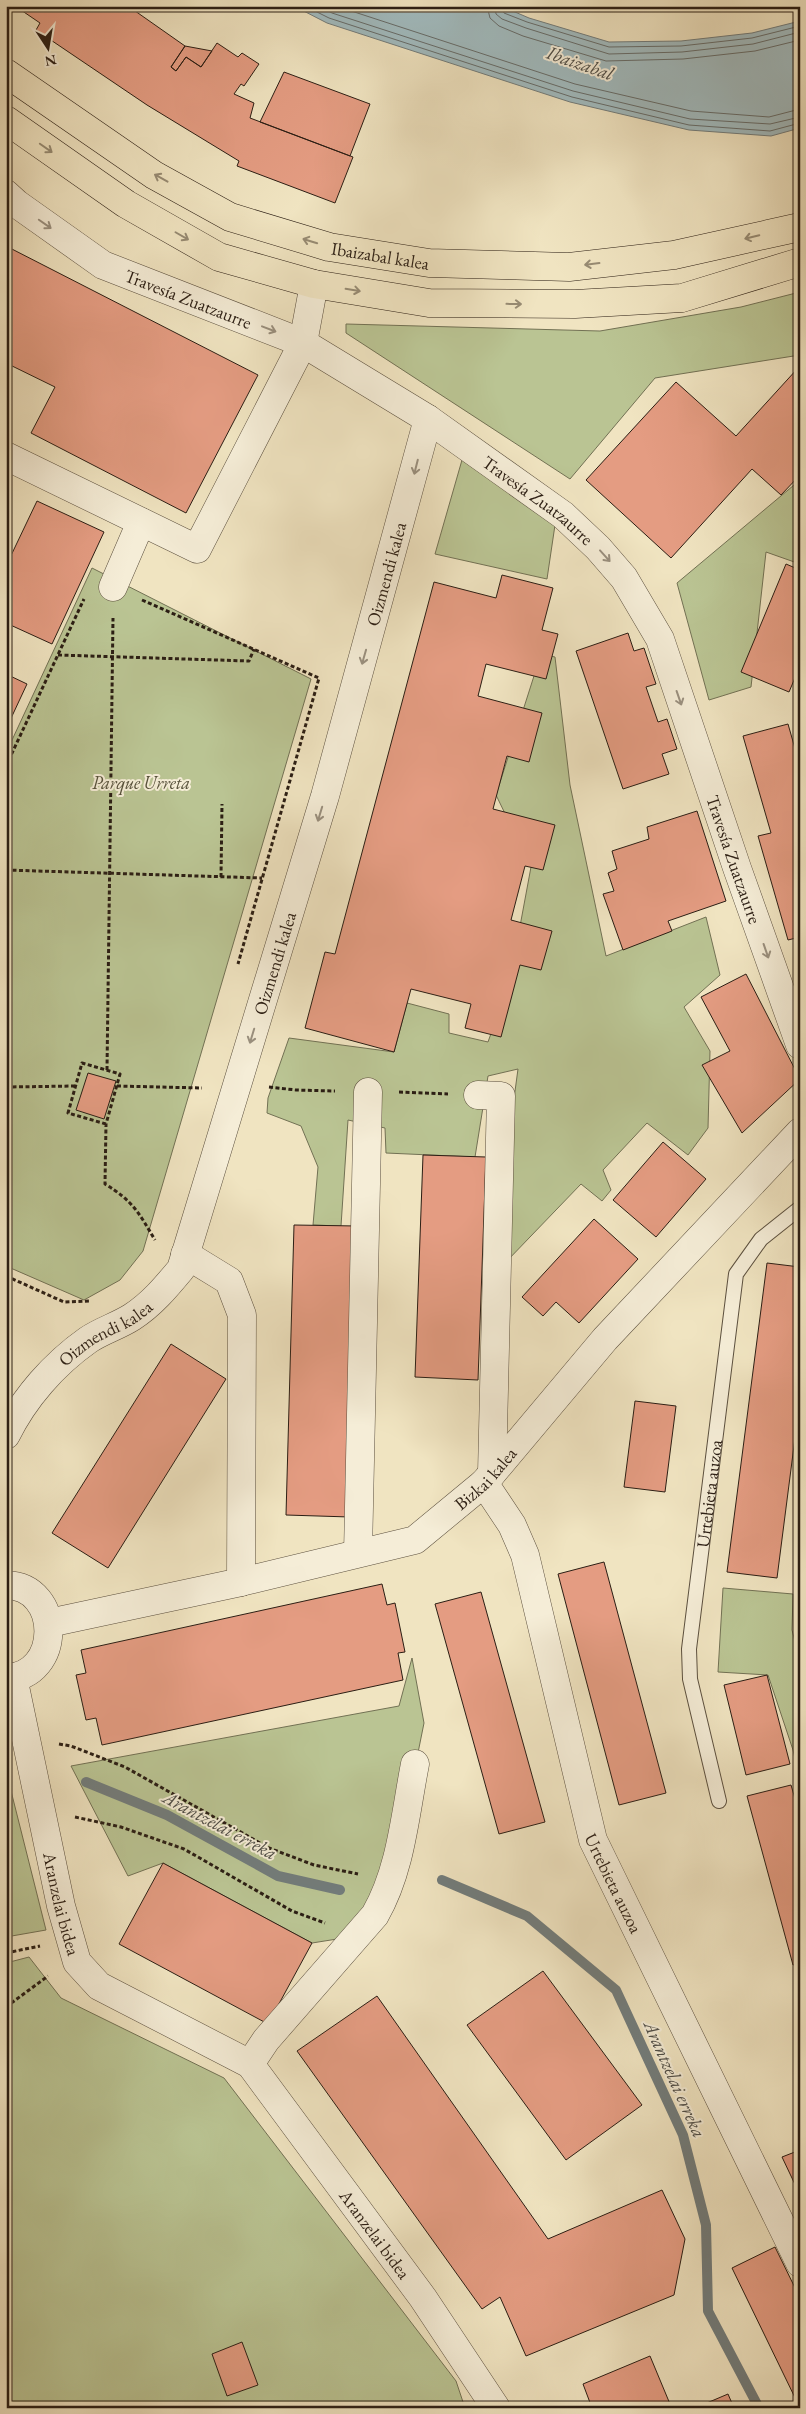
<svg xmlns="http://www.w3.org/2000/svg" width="806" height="2414" viewBox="0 0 806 2414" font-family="'EB Garamond',serif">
	<rect width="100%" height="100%" fill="#f0e4c1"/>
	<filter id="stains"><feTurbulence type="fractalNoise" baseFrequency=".004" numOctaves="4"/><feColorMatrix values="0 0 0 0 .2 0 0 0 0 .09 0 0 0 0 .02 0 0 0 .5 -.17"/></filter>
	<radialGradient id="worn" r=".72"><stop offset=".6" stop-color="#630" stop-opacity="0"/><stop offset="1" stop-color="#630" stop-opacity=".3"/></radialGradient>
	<path fill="#bac493" stroke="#727154" d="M 800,292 L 800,355 L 655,378 L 570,479 L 346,333 L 346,324 L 600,331 L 741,307 Z
		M 462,460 L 555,525 L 547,579 L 435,554 Z
		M 800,480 L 800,564 L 766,552 L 751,687 L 709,700 L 677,583 Z
		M 92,568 L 311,679 L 143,1251 L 120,1280 L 84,1300 L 6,1266 L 6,753 Z
		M 541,654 L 555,657 L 570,785 L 606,956 L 706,917 L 720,975 L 684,1007 L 710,1051 L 708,1128 L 688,1155 L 647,1123 L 603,1170 L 611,1190 L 602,1201 L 581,1184 L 505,1263 L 513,1106 L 518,1069 L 488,1076 L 475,1157 L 386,1153 L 385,1128 L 348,1120 L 341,1226 L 313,1225 L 318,1167 L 301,1126 L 267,1113 L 268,1098 L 289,1038 L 394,1052 L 407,1003 L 449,1014 L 449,1033 L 488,1042 L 510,980 L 531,867 L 496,795 Z
		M 723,1588 L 793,1594 L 792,1630 L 800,1661 L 800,1781 L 793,1750 L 768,1675 L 718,1672 Z
		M 412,1658 L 424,1723 L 394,1872 L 356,1936 L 312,1943 L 163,1863 L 128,1876 L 71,1766 L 399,1706 Z
		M 6,1771 L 46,1930 L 6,1937 Z
		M 29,1957 L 61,1998 L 224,2078 L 456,2381 L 465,2408 L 6,2408 L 6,1963 Z"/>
	<path fill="#a1bbbf" stroke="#727c7b" d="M 294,6 L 501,6 L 529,18 L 609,42 L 681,41 L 752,33 L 800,21 L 800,128 L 771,136 L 689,130 L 570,102 L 327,23 Z"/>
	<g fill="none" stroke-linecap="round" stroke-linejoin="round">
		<path stroke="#666c6a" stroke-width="1" d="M 305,6 L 329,18 L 572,97 L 689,125 L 770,131 L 800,123
			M 319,6 L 332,13 L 573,91 L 690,119 L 770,124 L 800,117
			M 336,6 L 575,84 L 691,111 L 769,117 L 800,109
			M 487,6 L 490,18 L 499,26 L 523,36 L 606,61 L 683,59 L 755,51 L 800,40
			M 495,6 L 496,14 L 502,19 L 526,28 L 609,54 L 682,52 L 753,44 L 800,32
			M 501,6 L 504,13 L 527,22 L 609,47 L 681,46 L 752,38 L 800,26"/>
		<path stroke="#727c7b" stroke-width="10" d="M 86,1782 L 167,1815 L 278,1876 L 340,1890
			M 442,1880 L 527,1916 L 616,1990 L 683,2135 L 706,2225 L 708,2311 L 759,2408"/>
	</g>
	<path fill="#e49c82" stroke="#2b1e14" d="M 15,6 L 128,6 L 185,46 L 171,67 L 176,71 L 186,57 L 201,67 L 217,43 L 238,57 L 242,53 L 259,64 L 244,86 L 241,84 L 234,94 L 254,103 L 250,118 L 353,157 L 335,203 L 237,166 L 239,161 L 147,105 L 36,30 L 40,23 Z
		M 185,46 L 212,51 L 201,67 L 186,57 L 176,71 L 171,67 Z
		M 284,72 L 370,104 L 350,156 L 260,122 Z
		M 6,246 L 258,375 L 186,513 L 31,433 L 55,387 L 6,363 Z
		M 798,368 L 800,475 L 781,495 L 752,469 L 671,558 L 586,480 L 676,382 L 736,436 Z
		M 37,501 L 104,532 L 52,644 L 6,623 L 6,566 Z
		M 786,564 L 800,570 L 800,666 L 789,692 L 741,672 Z
		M 502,575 L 553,588 L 542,630 L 558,634 L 546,679 L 486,664 L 478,696 L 542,713 L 529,762 L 507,756 L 493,809 L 555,825 L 543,870 L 525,866 L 511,920 L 552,931 L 541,970 L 520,965 L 501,1037 L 465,1028 L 471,1004 L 411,989 L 394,1052 L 305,1028 L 325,952 L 335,954 L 434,582 L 496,598 Z
		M 628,633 L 634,651 L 644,648 L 656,684 L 646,687 L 658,722 L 667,719 L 677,749 L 662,754 L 669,774 L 623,789 L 576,651 Z
		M 6,674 L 27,684 L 6,729 Z
		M 788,724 L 800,766 L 800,937 L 788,940 L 758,836 L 771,833 L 743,736 Z
		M 697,811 L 726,901 L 668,921 L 672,931 L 623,950 L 603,894 L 614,891 L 608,873 L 617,869 L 612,851 L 649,839 L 647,827 Z
		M 746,974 L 800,1079 L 742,1133 L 702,1065 L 730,1051 L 701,997 Z
		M 88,1073 L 116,1081 L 104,1119 L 76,1110 Z
		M 663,1142 L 706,1179 L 656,1237 L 613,1200 Z
		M 423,1155 L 486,1157 L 478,1380 L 415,1377 Z
		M 594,1219 L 638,1259 L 579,1323 L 556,1302 L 543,1316 L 522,1297 Z
		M 294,1225 L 357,1226 L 350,1517 L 286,1515 Z
		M 767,1263 L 800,1267 L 800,1399 L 777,1578 L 727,1572 Z
		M 171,1344 L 226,1379 L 108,1568 L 52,1533 Z
		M 635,1401 L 676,1406 L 665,1492 L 624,1487 Z
		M 604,1562 L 666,1793 L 619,1805 L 558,1574 Z
		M 382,1584 L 387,1605 L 395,1603 L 405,1652 L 398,1653 L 403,1680 L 102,1745 L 96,1718 L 86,1720 L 76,1675 L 86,1673 L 81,1650 Z
		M 481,1592 L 545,1822 L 499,1834 L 435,1604 Z
		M 767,1675 L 790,1764 L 746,1775 L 724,1685 Z
		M 791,1785 L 800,1816 L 800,1963 L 793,1965 L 747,1796 Z
		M 163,1863 L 312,1943 L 268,2024 L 119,1944 Z
		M 543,1971 L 642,2105 L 566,2160 L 467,2025 Z
		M 377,1996 L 548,2239 L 662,2190 L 685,2239 L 674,2295 L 526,2356 L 500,2297 L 482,2309 L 297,2051 Z
		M 800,2150 L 800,2195 L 782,2157 Z
		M 775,2247 L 800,2298 L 800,2408 L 732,2268 Z
		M 242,2342 L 258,2385 L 227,2396 L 212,2354 Z
		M 650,2356 L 670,2404 L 662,2408 L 592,2408 L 583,2384 Z
		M 728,2394 L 734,2408 L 695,2408 Z"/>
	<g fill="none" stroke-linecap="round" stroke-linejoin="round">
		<defs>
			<g id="lane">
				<path id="s1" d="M 719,1801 L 690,1679 L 689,1649 L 736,1274 L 761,1239 L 800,1208"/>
			</g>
			<g id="street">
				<path id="s2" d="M 6,194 L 17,204 L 103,265 L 303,343 L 428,419 L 563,515 L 598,548 L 624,578 L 660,639 L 737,868 L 800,1045"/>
				<path d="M 6,456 L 197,549 L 303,343 L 314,284"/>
				<path d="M 113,587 L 141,522"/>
				<path d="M 478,1095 L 501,1096 L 492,1473"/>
				<path d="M 185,1254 L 229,1281 L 242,1315 L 241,1582"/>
				<path id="s3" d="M 6,1435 C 24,1398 54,1364 88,1340 C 101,1331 118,1326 132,1317 C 152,1304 166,1287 181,1269 L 325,796 L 428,419"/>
				<path id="s4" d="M 484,1483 L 512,1525 L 525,1555 L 593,1840 L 800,2263"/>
				<path d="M 358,1553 L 368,1092"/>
				<path d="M 6,1585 C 63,1586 62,1677 6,1678"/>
				<path id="s5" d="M 49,1623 L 241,1582 L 415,1540 L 484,1483 L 605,1339 L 800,1132"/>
				<path id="s6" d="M 13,1677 L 61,1906 L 77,1962 L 99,1986 L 250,2064 L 423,2298 L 496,2408"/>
				<path d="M 250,2064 L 266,2040 L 375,1915 C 401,1870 405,1815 415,1764"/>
			</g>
			<g id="highway">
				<path id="s7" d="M 6,73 L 154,175 L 230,217 L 329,247 L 429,263 L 569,267 L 674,255 L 800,227"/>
				<path d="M 6,120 L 126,204 L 219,257 L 314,284 L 429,303 L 575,304 L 682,298 L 800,262"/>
			</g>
		</defs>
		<use href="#lane" stroke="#5c503f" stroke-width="16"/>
		<use href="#street" stroke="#5c503f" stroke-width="29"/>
		<use href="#highway" stroke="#2b1e14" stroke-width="29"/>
		<path stroke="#2b1e14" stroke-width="3" stroke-dasharray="4 2.5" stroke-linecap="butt" d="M 142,600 L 319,678 L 238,964
			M 58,655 L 249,661 L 254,649
			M 6,766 L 84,599
			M 6,870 L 262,878
			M 221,877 L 222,804
			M 107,1070 L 113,618
			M 117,1086 L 202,1088
			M 6,1087 L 76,1086
			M 269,1087 L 296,1090 L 335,1091
			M 399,1092 L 448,1094
			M 106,1124 L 68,1113 L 82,1063 L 120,1074 L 106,1124 L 105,1184 C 133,1201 139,1213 155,1240
			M 6,1276 L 64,1302 L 90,1301
			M 59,1744 L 71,1746 L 125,1767 L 269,1848 L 314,1865 L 358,1874
			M 75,1817 L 121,1827 L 184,1849 L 292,1911 L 325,1923
			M 6,1953 L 40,1946
			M 6,2007 L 48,1976"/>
		<use href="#lane" stroke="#f5edd7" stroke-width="14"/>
		<use href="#street" stroke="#f5edd7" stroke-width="28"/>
		<use href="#highway" stroke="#f0e4c1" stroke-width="28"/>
	</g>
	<defs><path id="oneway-shaft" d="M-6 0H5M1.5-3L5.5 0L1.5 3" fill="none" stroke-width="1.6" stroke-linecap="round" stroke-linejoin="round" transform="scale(1.25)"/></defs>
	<g stroke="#978b73">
		<use href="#oneway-shaft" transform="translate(46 148) rotate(35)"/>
		<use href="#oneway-shaft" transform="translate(161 178) rotate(-151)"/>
		<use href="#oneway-shaft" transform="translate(182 236) rotate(30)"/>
		<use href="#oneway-shaft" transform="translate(752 237) rotate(167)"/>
		<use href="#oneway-shaft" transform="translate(310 241) rotate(-163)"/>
		<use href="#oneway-shaft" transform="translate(592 264) rotate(173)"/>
		<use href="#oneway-shaft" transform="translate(353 290) rotate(9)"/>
		<use href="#oneway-shaft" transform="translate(514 304) rotate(1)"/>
	</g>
	<g stroke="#9a907f">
		<use href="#oneway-shaft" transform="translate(45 224) rotate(35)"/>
		<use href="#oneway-shaft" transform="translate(269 329) rotate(21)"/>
		<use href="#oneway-shaft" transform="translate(416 467) rotate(104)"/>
		<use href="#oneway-shaft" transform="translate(605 556) rotate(48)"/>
		<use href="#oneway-shaft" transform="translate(364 657) rotate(106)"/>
		<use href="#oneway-shaft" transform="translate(679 698) rotate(71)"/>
		<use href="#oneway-shaft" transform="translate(320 814) rotate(107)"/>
		<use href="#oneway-shaft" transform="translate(766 951) rotate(71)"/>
		<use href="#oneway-shaft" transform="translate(252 1036) rotate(107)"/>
	</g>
	<g text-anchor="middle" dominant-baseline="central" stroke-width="4" stroke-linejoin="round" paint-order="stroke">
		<g font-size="18" fill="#2b1e14" stroke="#f5edd7">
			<text stroke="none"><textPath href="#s7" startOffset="422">Ibaizabal kalea</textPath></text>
			<text stroke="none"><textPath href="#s2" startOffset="212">Travesía Zuatzaurre</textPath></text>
			<text stroke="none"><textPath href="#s2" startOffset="618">Travesía Zuatzaurre</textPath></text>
			<text stroke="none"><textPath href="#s3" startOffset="970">Oizmendi kalea</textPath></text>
			<text stroke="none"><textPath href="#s2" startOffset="1038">Travesía Zuatzaurre</textPath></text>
			<text stroke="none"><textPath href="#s3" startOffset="565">Oizmendi kalea</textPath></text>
			<text stroke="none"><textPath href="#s3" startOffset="145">Oizmendi kalea</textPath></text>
			<text stroke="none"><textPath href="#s5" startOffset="469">Bizkai kalea</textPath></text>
			<text stroke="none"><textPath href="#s1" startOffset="312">Urtebieta auzoa</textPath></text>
			<text stroke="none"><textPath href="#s4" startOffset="424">Urtebieta auzoa</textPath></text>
			<text stroke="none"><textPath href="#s6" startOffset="232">Aranzelai bidea</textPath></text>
			<text stroke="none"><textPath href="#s6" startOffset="706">Aranzelai bidea</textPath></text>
		</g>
		<g font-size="18" font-style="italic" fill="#56503a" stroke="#f5edd7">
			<text x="141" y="782">Parque Urreta</text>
		</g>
		<g font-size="19" font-style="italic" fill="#4e4d47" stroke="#f5edd7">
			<text transform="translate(580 63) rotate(19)">Ibaizabal</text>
			<text transform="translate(220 1825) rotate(28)">Arantzelai erreka</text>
			<text transform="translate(675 2079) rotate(66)">Arantzelai erreka</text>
		</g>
	</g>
	<rect width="806" height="2414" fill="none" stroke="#f0e4c1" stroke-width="25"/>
	<rect x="8" y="8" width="791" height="2399" fill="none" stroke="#2b1e14" stroke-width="2.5"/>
	<rect x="12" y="12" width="781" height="2389" fill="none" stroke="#2b1e14"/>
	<g transform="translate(48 48) rotate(168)" stroke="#f5edd7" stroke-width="4" paint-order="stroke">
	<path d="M0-4L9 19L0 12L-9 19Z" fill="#2b1e14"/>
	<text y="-8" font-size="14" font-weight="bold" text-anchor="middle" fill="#2b1e14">N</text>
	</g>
	<rect width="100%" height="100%" filter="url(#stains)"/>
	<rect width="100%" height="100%" fill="url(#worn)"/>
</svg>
